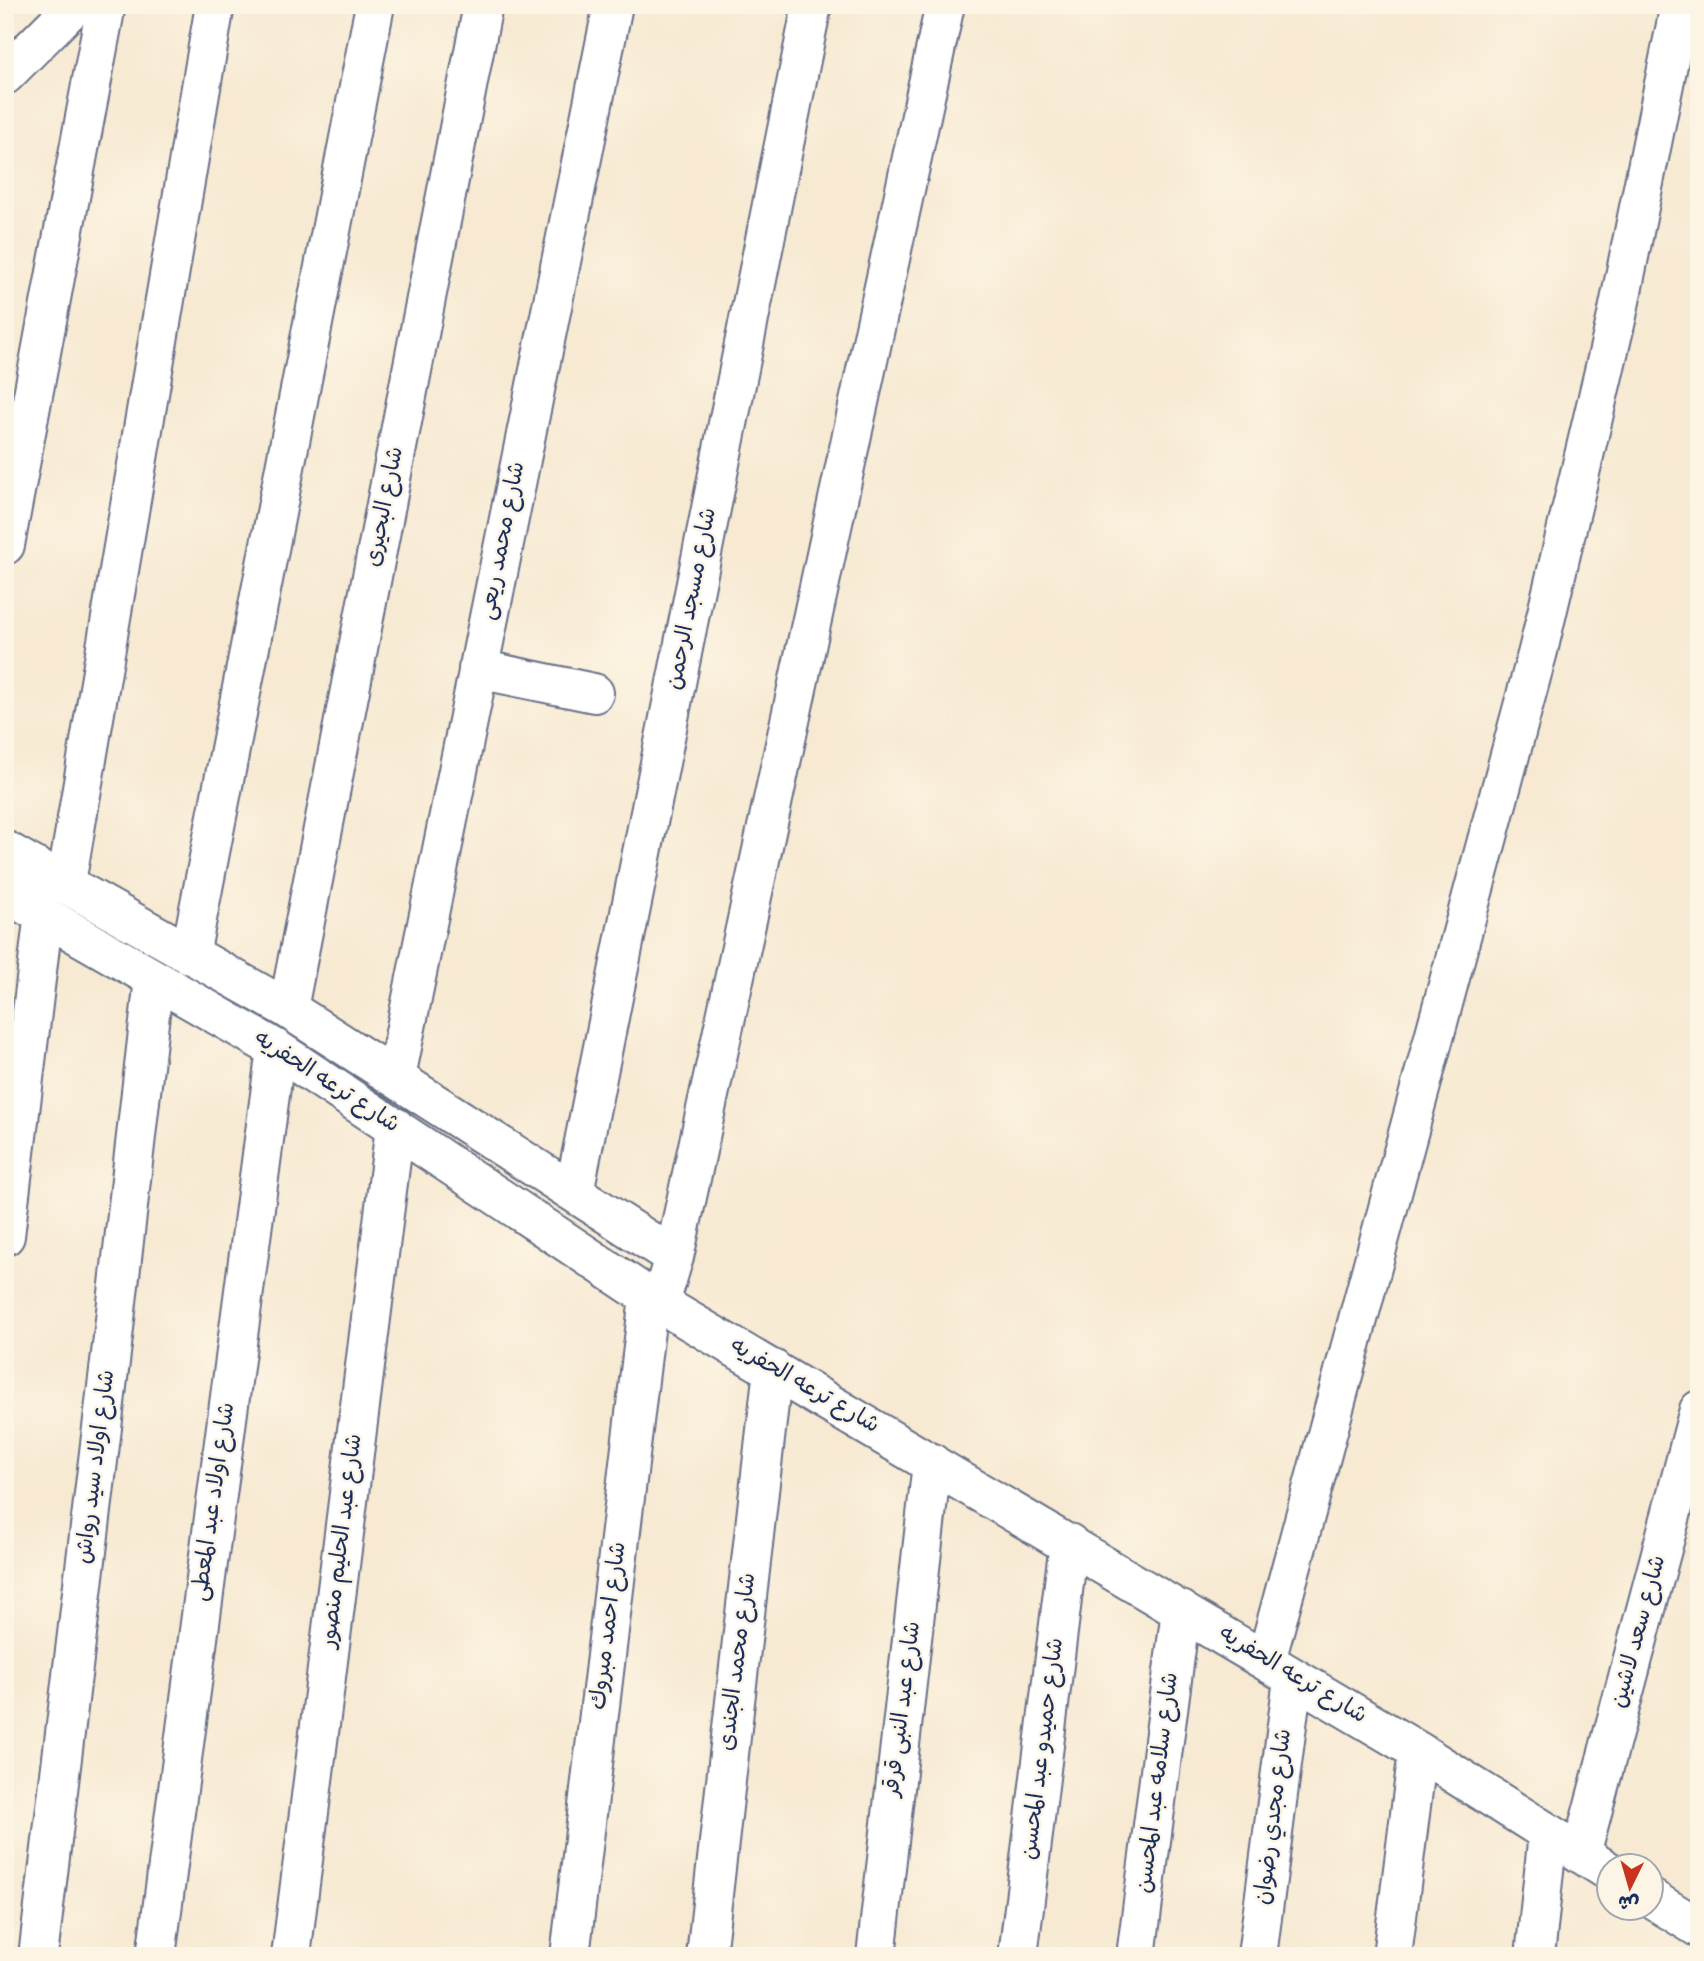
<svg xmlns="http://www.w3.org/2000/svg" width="1704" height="1961" viewBox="0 0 1704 1961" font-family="'Gochi Hand','Playpen Sans Arabic',sans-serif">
	<rect width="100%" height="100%" fill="#fcf5e5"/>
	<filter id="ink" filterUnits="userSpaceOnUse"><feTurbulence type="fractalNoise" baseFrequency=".0143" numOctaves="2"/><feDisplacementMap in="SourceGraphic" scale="14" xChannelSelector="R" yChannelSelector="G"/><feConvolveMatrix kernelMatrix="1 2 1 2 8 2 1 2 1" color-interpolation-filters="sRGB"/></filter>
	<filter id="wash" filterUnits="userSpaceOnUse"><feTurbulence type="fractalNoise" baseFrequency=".00686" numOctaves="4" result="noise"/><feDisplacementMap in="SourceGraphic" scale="28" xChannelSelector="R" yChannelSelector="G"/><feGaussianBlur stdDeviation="1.57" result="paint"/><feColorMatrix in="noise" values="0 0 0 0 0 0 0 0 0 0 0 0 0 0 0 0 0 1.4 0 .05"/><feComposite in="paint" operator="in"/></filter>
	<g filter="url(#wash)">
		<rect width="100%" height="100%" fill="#f7e9d2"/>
	</g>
	<g filter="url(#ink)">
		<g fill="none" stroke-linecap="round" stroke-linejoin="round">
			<defs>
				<path id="minor" d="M 5,75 L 75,5
					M 5,545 L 106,5
					M 478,669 L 594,693
					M 5,850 L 288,1009 L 674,1257
					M 66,883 L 215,5
					M 5,893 L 276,1049 L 649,1297 L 1418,1751 L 1610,1872
					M 190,955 L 375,5
					M 288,1009 L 483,5
					M 396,1077 L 613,5
					M 574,1192 L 812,5
					M 5,1236 L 44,913
					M 660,1303 L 674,1257 L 945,5
					M 1266,1661 L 1538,651 L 1617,316 L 1680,5
					M 1581,1854 L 1699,1410
					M 1652,1899 L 1699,1928
					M 38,1956 L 113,1337 L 154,979
					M 156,1956 L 276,1049
					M 291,1956 L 395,1127
					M 570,1956 L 649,1297
					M 706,1956 L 773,1369
					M 876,1956 L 932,1463
					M 1018,1956 L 1069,1543
					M 1136,1956 L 1181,1610
					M 1257,1956 L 1293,1679
					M 1392,1956 L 1418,1751
					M 1535,1956 L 1548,1833"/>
			</defs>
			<use href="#minor" stroke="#687087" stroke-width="42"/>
			<use href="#minor" stroke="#fff" stroke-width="38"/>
		</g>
	</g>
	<g text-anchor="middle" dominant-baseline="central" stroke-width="5" stroke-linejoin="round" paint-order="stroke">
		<g font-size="23" fill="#1b2f5e" stroke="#fcf5e5">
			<text transform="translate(386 507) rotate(-79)">شارع البحيرى</text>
			<text transform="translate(504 541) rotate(-79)">شارع محمد ريعى</text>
			<text transform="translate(693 599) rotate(-79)">شارع مسجد الرحمن</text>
			<text transform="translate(326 1083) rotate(33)">شارع ترعه الحفريه</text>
			<text transform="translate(804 1387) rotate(30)">شارع ترعه الحفريه</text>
			<text transform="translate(97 1467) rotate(-83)">شارع اولاد سيد رواش</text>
			<text transform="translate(215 1502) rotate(-82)">شارع اولاد عبد المعطى</text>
			<text transform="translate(343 1541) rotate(-83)">شارع عبد الحليم منصور</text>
			<text transform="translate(610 1626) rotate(-83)">شارع احمد مبروك</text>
			<text transform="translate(1640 1632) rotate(-75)">شارع سعد لاشين</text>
			<text transform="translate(739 1662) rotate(-83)">شارع محمد الجندى</text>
			<text transform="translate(1292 1676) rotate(31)">شارع ترعه الحفريه</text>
			<text transform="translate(904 1709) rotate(-83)">شارع عبد النبى قرقر</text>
			<text transform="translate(1044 1749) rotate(-83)">شارع حميدو عبد المحسن</text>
			<text transform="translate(1159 1783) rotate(-83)">شارع سلامه عبد المحسن</text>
			<text transform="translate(1275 1817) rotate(-83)">شارع مجدي رضوان</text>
		</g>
	</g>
	<rect width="1704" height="1961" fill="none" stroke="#fcf5e5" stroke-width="28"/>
	<g transform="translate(1630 1887) rotate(185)"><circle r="33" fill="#fcf5e5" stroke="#a2a6af" stroke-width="2"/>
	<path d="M0-5L12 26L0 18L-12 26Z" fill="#c8321e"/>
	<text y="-10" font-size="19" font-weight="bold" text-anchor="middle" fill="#1b2f5e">ش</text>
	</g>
</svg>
